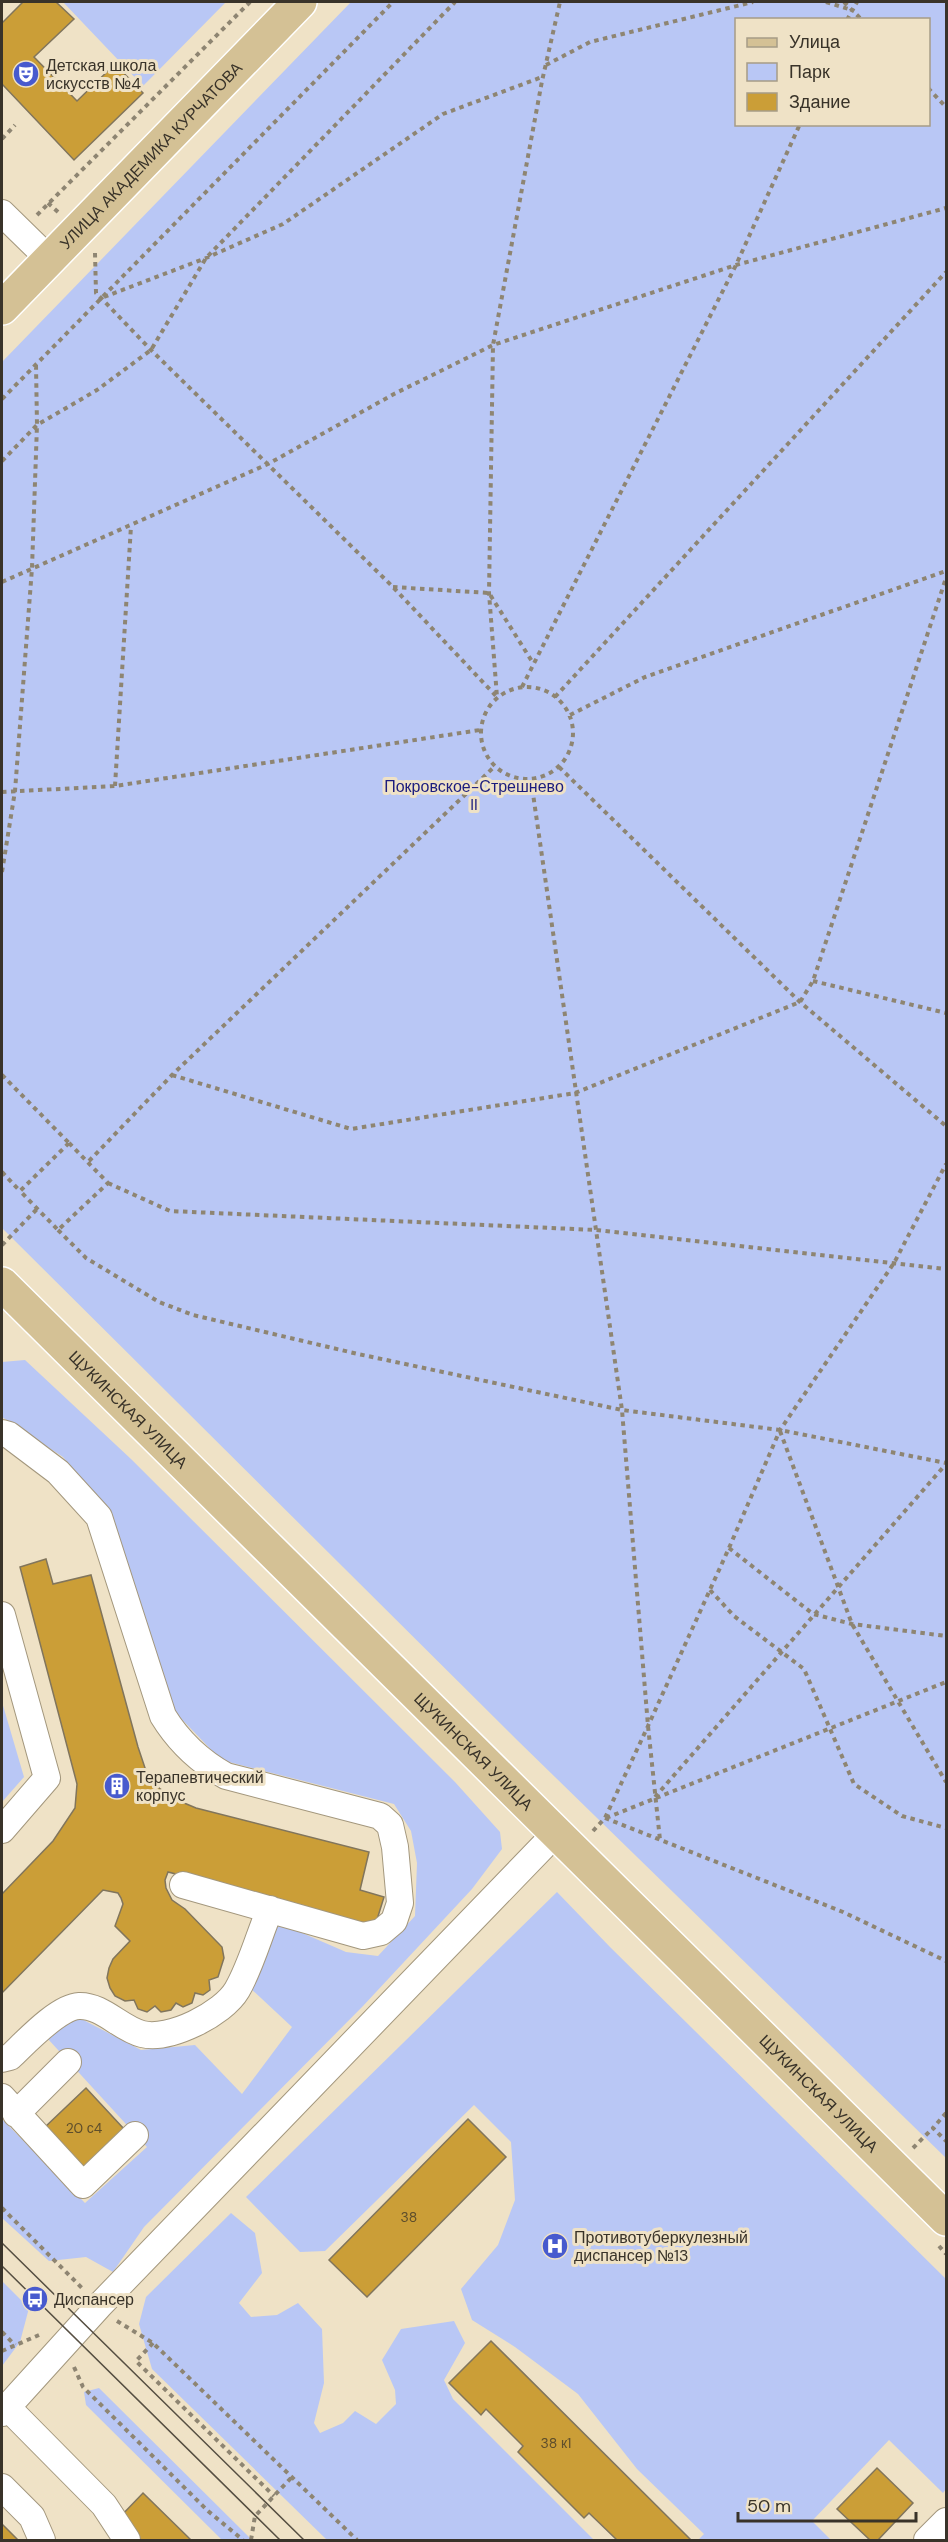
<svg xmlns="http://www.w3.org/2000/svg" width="948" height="2542" viewBox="0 0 948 2542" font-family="'DM Sans',sans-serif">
	<rect width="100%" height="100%" fill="#efe2c6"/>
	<path fill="#b9c7f5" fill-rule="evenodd" d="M 63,2 L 226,2 L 143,86 Z
		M 351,2 L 946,2 L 946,2158 L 516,1739 L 2,1228 L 2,362 ZM 736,20 L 928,20 L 928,124 L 736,124 Z
		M 25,1360 L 131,1459 L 455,1782 L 500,1832 L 502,1849 L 472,1889 L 363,2006 L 144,2227 L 113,2272 L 86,2257 L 49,2261 L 2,2218 L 2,2119 L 85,2203 L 147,2147 L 48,2039 L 72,2014 L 141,2050 L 195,2045 L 242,2094 L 292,2027 L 248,1986 L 277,1922 L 346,1952 L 378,1956 L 415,1916 L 417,1863 L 411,1831 L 394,1804 L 221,1760 L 171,1708 L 108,1511 L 63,1457 L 2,1417 L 2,1362 Z
		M 2,1702 L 24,1777 L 2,1802 Z
		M 557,1892 L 610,1947 L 946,2279 L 946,2489 L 943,2493 L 889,2440 L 812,2521 L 831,2540 L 698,2540 L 704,2534 L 637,2469 L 578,2394 L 515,2347 L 472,2320 L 461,2289 L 498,2245 L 515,2200 L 511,2142 L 474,2105 L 325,2251 L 300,2252 L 246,2197 Z
		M 231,2213 L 255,2233 L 262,2273 L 239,2303 L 251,2317 L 277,2315 L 298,2303 L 322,2329 L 324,2383 L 314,2423 L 320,2433 L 343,2423 L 355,2411 L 376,2424 L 396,2404 L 395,2390 L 382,2360 L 401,2329 L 454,2321 L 465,2343 L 444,2380 L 453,2399 L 594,2540 L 327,2540 L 152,2369 L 139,2324 L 146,2297 Z
		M 2,2281 L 29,2308 L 20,2342 L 2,2366 Z
		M 99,2388 L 252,2540 L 222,2540 L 86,2405 L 84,2392 Z"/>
	<path fill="#cb9e37" stroke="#81755c" stroke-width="1.5" d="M 23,2 L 56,2 L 74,19 L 34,57 L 77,101 L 115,64 L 143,93 L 74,160 L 2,84 L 2,23 Z
		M 46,1559 L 53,1584 L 91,1575 L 138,1747 L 145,1768 L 159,1788 L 177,1800 L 196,1808 L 369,1852 L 360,1890 L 384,1897 L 375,1926 L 168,1872 L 165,1880 L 166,1888 L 172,1900 L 185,1909 L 222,1947 L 224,1958 L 218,1977 L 209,1980 L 210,1990 L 203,1995 L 195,1993 L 192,2003 L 183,2007 L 176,2003 L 171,2010 L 161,2012 L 155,2006 L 147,2012 L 138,2009 L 134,2000 L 125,2001 L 115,1996 L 110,1988 L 107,1978 L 109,1968 L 113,1959 L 130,1941 L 115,1926 L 123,1904 L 121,1898 L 118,1893 L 103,1890 L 2,1993 L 2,1894 L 53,1841 L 75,1808 L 77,1784 L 20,1567 Z
		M 86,2088 L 124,2129 L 83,2168 L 44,2128 Z
		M 468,2119 L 506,2157 L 367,2297 L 329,2260 Z
		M 491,2341 L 691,2540 L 617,2540 L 589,2513 L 584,2518 L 518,2452 L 523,2446 L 486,2409 L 481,2415 L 449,2383 Z
		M 877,2468 L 913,2503 L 878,2540 L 870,2540 L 837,2509 Z
		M 143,2493 L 190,2539 L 188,2540 L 141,2540 L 119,2518 Z
		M 2,2524 L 18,2540 L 2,2540 Z"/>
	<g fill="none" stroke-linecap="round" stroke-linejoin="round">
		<defs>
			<path id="minor" d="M 2,213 L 49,259
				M 2,1433 L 9,1435 L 58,1472 L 99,1517 L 163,1716 C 179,1742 199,1761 226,1776 L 380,1816 L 390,1825 L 395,1847 L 400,1903 L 394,1921 L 381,1932 L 363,1936 L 183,1885
				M 2,1615 L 47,1778 L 2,1830
				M 2,2059 L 10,2057 C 26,2042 58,2007 79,2006 C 102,2005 121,2029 142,2034 C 169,2041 223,2014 237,1990 C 251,1966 259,1935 270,1909
				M 2,2097 L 83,2185 L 135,2135
				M 16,2114 L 68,2062
				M 7,2407 L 104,2505 L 127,2540
				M 2,2413 L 99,2306 L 557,1832
				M 2,2487 L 32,2517 L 42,2540
				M 927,2540 L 946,2521"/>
			<g id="major">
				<path id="s1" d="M 2,308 L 300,2"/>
				<path id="s2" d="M 2,1284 L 946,2219"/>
			</g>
		</defs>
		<use href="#minor" stroke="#a3977d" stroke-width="28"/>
		<use href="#major" stroke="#fff" stroke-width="36"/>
		<path stroke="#8e8572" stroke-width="4" stroke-dasharray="4.5 4.5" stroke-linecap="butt" d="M 826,2 L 852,10
			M 844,2 L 862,20
			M 847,20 L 857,2
			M 546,65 L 590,42 L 753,2
			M 928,88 L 946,107
			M 2,139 L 15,125
			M 48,203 L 59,213
			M 37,215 L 250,2
			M 95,253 L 96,293 L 101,298 L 151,350 L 393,587 L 497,697 L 489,593 L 493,345 L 542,81 L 560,2
			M 104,297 L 206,258 L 283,224 L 443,114 L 542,77
			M 2,399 L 393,2
			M 2,461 L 37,425 L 97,390 L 151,350 L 206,258 L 455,2
			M 2,582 L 268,464 L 394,394 L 493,345 L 736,265 L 946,208
			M 393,587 L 489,593 L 533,663
			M481 733a46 46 0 1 1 92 0a46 46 0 1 1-92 0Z
			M 522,687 L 736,265 L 800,124
			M 555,697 L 946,272
			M 570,715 L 645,677 L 946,571
			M 559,767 L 800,1002 L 946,1126
			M 531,780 L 622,1410 L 648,1726 L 660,1840
			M 115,786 L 131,526
			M 2,792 L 115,786 L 480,730
			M 2,872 L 15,791 L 32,568 L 37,425 L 36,365
			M 813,981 L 946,1013
			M 2,1075 L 69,1143
			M 172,1075 L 351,1129 L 575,1093 L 800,1002 L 813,981 L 946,578
			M 69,1143 L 108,1183 L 58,1230 L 20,1191 Z
			M 89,1161 L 172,1075 L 494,767
			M 2,1172 L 20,1191
			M 108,1183 L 170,1211 L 596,1230 L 946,1269
			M 58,1230 L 86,1258 L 159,1302 L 193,1315 L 358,1354 L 622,1410 L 780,1430 L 946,1463
			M 2,1245 L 37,1209
			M 780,1431 L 852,1624 L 946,1782
			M 729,1548 L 813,1614 L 852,1624 L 946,1636
			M 710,1590 L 734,1616 L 804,1669 L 854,1784 L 902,1816 L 946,1828
			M 655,1797 L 946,1464
			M 605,1818 L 843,1912 L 946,1961
			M 606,1818 L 946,1682
			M 593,1831 L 605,1818 L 648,1726 L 729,1548 L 780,1430 L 894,1263 L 946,1164
			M 946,2113 L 933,2128 L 946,2141
			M 913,2148 L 933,2128
			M 2,2208 L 83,2289
			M 939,2246 L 946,2254
			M 117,2321 L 153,2343 L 357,2540
			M 2,2332 L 15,2345
			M 153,2343 L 136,2361 L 274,2496
			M 2,2351 L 39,2335
			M 74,2367 L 83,2387 L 208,2511 L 243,2540
			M 251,2540 L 255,2516 L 292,2477"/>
		<use href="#minor" stroke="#fff" stroke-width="26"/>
		<use href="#major" stroke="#d4c195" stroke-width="33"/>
		<path stroke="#564f42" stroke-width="1.5" d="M 2,2243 L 304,2540
			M 2,2266 L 280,2540"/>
	</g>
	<defs>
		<symbol id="theatre-disc" viewBox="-11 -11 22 22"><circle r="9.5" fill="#475ace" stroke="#efe2c6"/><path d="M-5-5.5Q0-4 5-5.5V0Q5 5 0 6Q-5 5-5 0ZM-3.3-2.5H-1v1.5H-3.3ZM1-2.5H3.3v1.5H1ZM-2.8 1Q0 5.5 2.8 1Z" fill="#fff"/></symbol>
		<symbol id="building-disc" viewBox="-11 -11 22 22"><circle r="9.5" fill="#475ace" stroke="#efe2c6"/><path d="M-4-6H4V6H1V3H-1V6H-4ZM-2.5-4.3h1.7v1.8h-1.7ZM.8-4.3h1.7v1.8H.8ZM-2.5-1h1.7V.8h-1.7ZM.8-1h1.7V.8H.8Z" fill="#fff"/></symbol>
		<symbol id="hospital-disc" viewBox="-11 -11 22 22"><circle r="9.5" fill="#475ace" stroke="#efe2c6"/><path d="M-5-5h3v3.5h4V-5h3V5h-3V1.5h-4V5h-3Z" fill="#fff"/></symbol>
		<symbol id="bus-disc" viewBox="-11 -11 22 22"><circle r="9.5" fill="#475ace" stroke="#efe2c6"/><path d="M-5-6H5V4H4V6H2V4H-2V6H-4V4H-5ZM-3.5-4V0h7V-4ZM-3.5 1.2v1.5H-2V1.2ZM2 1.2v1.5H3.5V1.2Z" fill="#fff"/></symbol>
	</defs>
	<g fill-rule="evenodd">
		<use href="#theatre-disc" x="11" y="59" width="30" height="30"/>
		<use href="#building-disc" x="102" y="1771" width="30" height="30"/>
		<use href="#hospital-disc" x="540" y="2231" width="30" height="30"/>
		<use href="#bus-disc" x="20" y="2284" width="30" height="30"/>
	</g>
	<g text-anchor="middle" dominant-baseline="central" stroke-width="6" stroke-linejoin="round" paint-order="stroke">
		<g font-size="14" fill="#5e4e2c">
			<text x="84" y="2128">20 с4</text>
			<text x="409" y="2217">38</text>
			<text x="556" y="2443">38 к1</text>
		</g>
		<g font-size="16" fill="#393329" stroke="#efe2c6" text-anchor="start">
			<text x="46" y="65">Детская школа<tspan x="46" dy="18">искусств №4</tspan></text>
			<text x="136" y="1777">Терапевтический<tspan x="136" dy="18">корпус</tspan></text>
			<text x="574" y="2237">Противотуберкулезный<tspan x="574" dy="18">диспансер №13</tspan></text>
			<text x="54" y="2299">Диспансер</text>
		</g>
		<g font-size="16" fill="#393329" stroke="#efe2c6">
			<text stroke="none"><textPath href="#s1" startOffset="213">УЛИЦА АКАДЕМИКА КУРЧАТОВА</textPath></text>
			<text stroke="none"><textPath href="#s2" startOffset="178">ЩУКИНСКАЯ УЛИЦА</textPath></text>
			<text stroke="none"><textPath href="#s2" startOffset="664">ЩУКИНСКАЯ УЛИЦА</textPath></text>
			<text stroke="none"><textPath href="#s2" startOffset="1150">ЩУКИНСКАЯ УЛИЦА</textPath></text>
		</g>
		<g font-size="16" fill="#1b1c7e" stroke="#efe2c6">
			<text x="474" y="786">Покровское-Стрешнево<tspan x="474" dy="18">II</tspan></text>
		</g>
	</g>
	<rect width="948" height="2542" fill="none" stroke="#393329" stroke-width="6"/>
	<rect x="735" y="18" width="195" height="108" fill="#efe2c6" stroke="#a69c87" stroke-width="1.5"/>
	<rect x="747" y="38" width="30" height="9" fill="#d4c195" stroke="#a69c87" stroke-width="1.5"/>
	<text x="789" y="48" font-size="18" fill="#393329">Улица</text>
	<rect x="747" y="63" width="30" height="18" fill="#b9c7f5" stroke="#a69c87" stroke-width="1.5"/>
	<text x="789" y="78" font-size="18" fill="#393329">Парк</text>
	<rect x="747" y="93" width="30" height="18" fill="#cb9e37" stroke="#a69c87" stroke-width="1.5"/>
	<text x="789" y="108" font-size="18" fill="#393329">Здание</text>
	<path d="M738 2512v9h178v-9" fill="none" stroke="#393329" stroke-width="3"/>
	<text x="747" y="2512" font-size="18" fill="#393329" stroke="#efe2c6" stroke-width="4.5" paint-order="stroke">50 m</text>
</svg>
